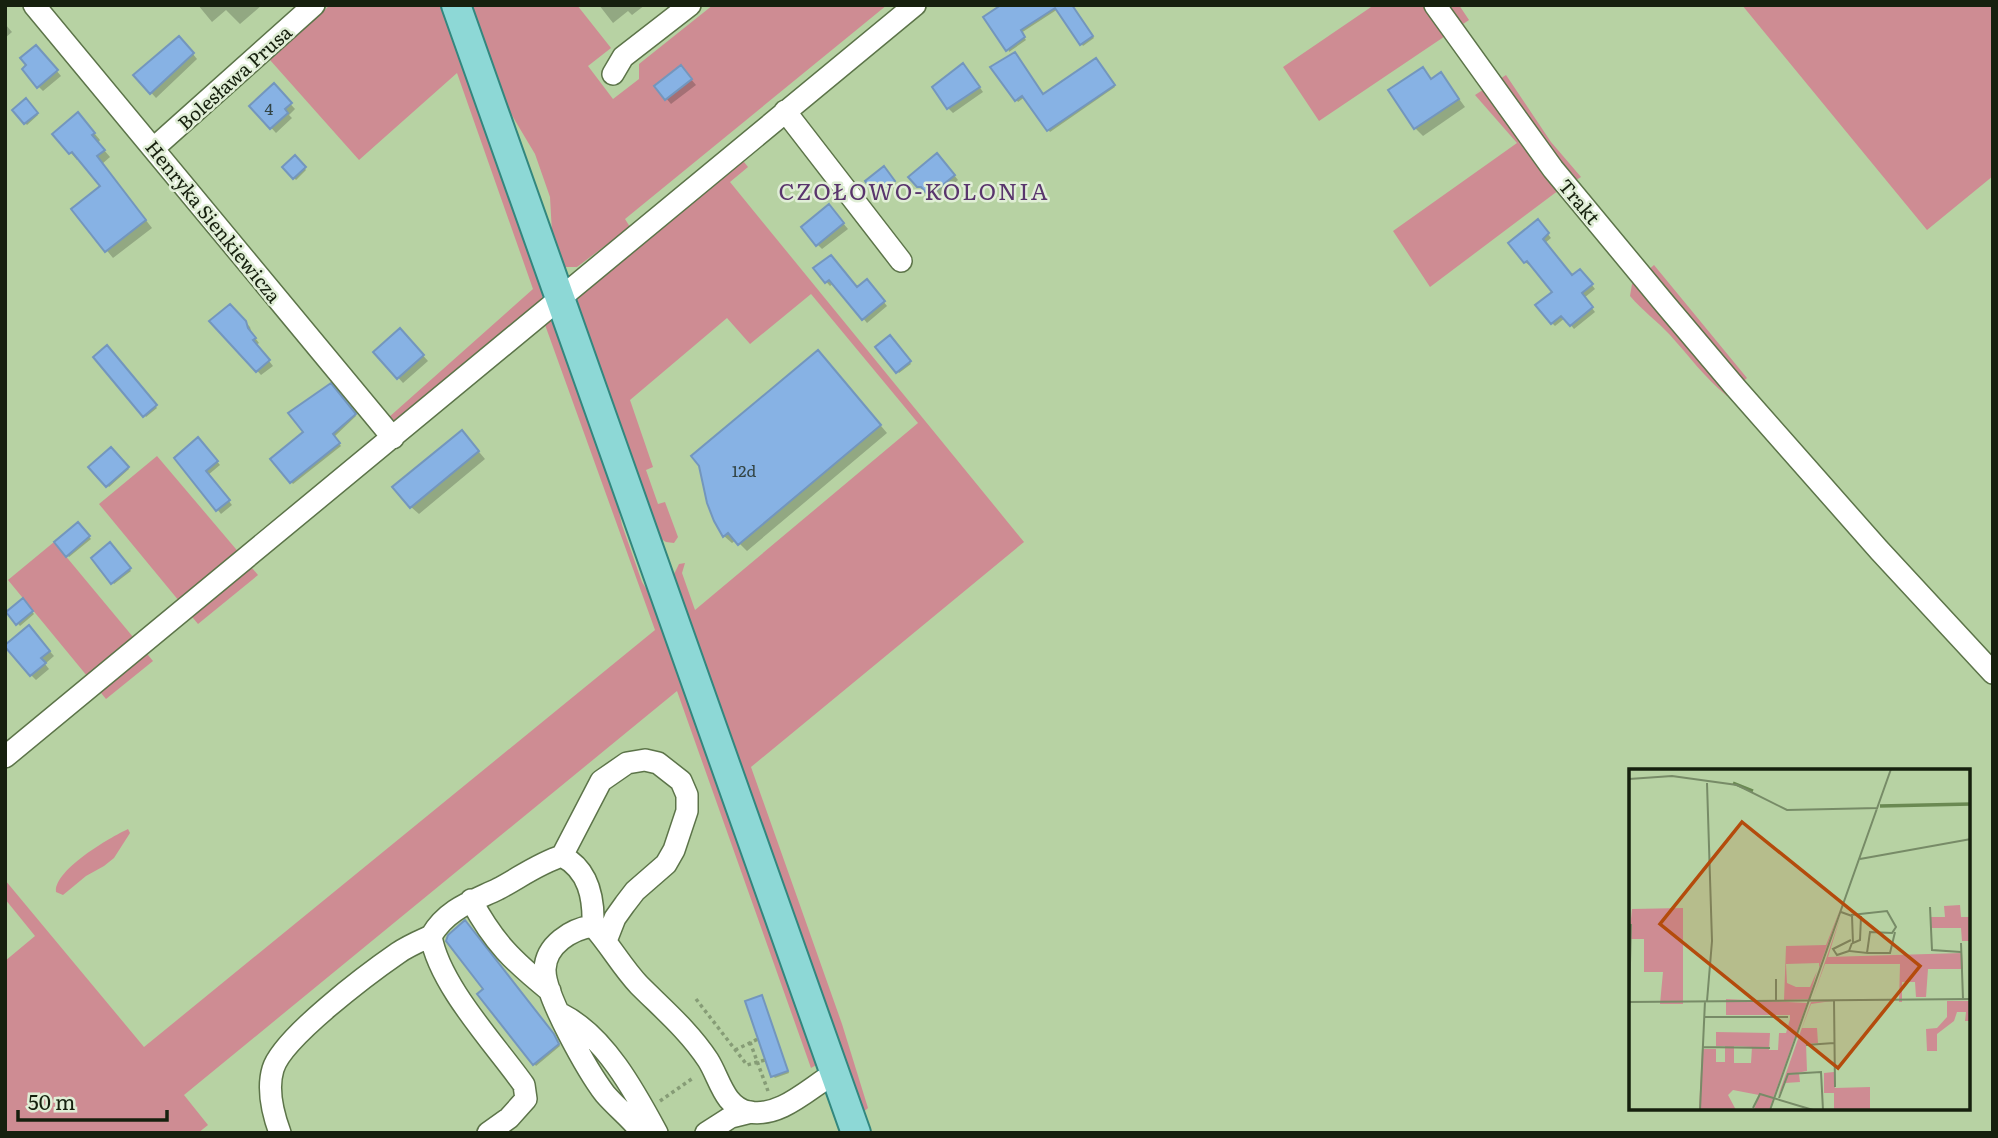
<svg xmlns="http://www.w3.org/2000/svg" width="1998" height="1138" viewBox="0 0 1998 1138" font-family="Literata,serif">
	<rect width="100%" height="100%" fill="#b7d2a3"/>
	<path fill="#ce8c93" d="M 330,5 L 447,5 L 544,281 L 543,296 L 535,307 L 398,422 L 388,418 L 533,289 L 457,73 L 359,160 L 270,60 Z
		M 466,5 L 577,5 L 611,48 L 588,66 L 613,99 L 639,79 L 639,64 L 713,5 L 887,5 L 625,219 L 630,227 L 577,267 L 561,267 L 553,251 L 550,197 L 535,154 L 498,92 Z
		M 1374,5 L 1459,5 L 1469,20 L 1319,121 L 1283,67 Z
		M 1742,5 L 1993,5 L 1993,176 L 1927,230 Z
		M 1506,75 L 1551,142 L 1581,177 L 1555,193 L 1430,287 L 1393,231 L 1517,143 L 1475,95 Z
		M 736,162 L 744,162 L 748,167 L 730,182 L 1024,542 L 751,767 L 842,1024 L 868,1108 L 860,1115 L 673,576 L 679,564 L 685,563 L 682,573 L 695,610 L 918,423 L 811,294 L 750,344 L 727,318 L 630,400 L 653,467 L 646,470 L 658,504 L 665,502 L 678,537 L 674,543 L 666,542 L 658,537 L 575,300 L 585,284 Z
		M 1654,265 L 1747,378 L 1727,396 C 1705,378 1689,356 1670,335 C 1657,321 1643,311 1630,296 L 1632,284 Z
		M 550,321 L 559,325 L 606,454 L 622,525 L 642,582 L 662,614 L 818,1064 L 811,1068 L 677,691 L 184,1095 L 208,1125 L 198,1133 L 5,1133 L 5,961 L 35,936 L 5,899 L 5,880 L 144,1047 L 655,630 L 544,322 Z
		M 157,456 L 258,575 L 198,624 L 99,504 Z
		M 54,542 L 153,661 L 106,699 L 8,580 Z
		M 128,829 L 130,833 L 114,858 L 104,866 L 86,876 L 63,895 L 56,892 C 54,870 109,838 128,829 Z"/>
	<path fill="#0003" d="M 198,5 L 262,5 L 240,24 L 226,10 L 212,22 Z
		M 599,5 L 645,5 L 632,15 L 628,11 L 613,23 Z
		M 1004,5 L 1071,5 L 1094,38 L 1083,46 L 1058,9 L 1021,33 L 1026,40 L 1009,52 Z
		M 5,24 L 12,32 L 5,38 Z
		M 184,43 L 197,59 L 156,98 L 135,75 Z
		M 41,52 L 61,76 L 43,91 L 38,86 Z
		M 1098,62 L 1115,87 L 1050,132 L 1025,97 L 1018,102 L 993,67 L 1043,96 Z
		M 1423,69 L 1433,80 L 1441,74 L 1465,107 L 1423,136 L 1415,128 Z
		M 968,70 L 983,92 L 953,113 L 948,108 Z
		M 685,72 L 696,85 L 671,104 L 656,86 Z
		M 274,86 L 295,109 L 289,115 L 292,118 L 276,133 L 251,106 Z
		M 26,101 L 38,115 L 27,125 L 14,110 Z
		M 84,121 L 100,140 L 98,143 L 110,157 L 102,164 L 152,228 L 113,258 L 73,209 L 103,187 L 79,158 L 77,160 L 71,153 Z
		M 295,158 L 306,170 L 296,180 L 284,167 Z
		M 942,160 L 958,180 L 935,200 L 918,186 Z
		M 884,168 L 896,184 L 880,197 L 868,182 Z
		M 833,211 L 848,229 L 822,249 L 818,245 Z
		M 1541,225 L 1551,238 L 1545,243 L 1573,277 L 1584,275 L 1595,289 L 1584,298 L 1595,312 L 1574,329 L 1565,318 L 1555,326 L 1552,323 L 1554,292 L 1531,264 L 1529,265 L 1525,262 Z
		M 815,269 L 857,289 L 870,285 L 887,306 L 867,323 L 834,283 L 830,286 Z
		M 230,306 L 250,327 L 252,334 L 259,343 L 256,345 L 273,366 L 261,375 L 212,321 Z
		M 400,330 L 428,361 L 403,383 L 375,352 Z
		M 890,337 L 911,364 L 899,373 L 878,347 Z
		M 107,348 L 157,408 L 146,417 L 95,357 Z
		M 825,360 L 887,433 L 747,551 L 736,540 L 732,543 L 724,536 Z
		M 330,386 L 356,416 L 334,437 L 341,446 L 293,484 L 272,460 L 305,432 Z
		M 469,440 L 485,459 L 419,514 L 411,507 Z
		M 202,443 L 220,465 L 208,475 L 232,505 L 221,514 L 177,458 Z
		M 111,449 L 129,469 L 109,487 L 91,467 Z
		M 78,524 L 91,539 L 69,557 L 56,542 Z
		M 110,545 L 131,571 L 114,584 L 93,558 Z
		M 23,600 L 34,614 L 20,626 L 9,613 Z
		M 33,632 L 54,656 L 45,664 L 49,669 L 36,680 L 31,675 Z
		M 479,994 L 556,1038 L 560,1046 L 536,1066 Z
		M 763,999 L 789,1073 L 775,1078 L 773,1076 Z"/>
	<path fill="#87b2e4" stroke="#7396bd" stroke-width="2" d="M 1001,5 L 1072,5 L 1093,36 L 1080,45 L 1055,8 L 1021,30 L 1025,37 L 1006,51 L 983,17 Z
		M 179,36 L 194,53 L 150,94 L 133,75 Z
		M 36,45 L 58,70 L 37,88 L 22,69 L 26,65 L 20,58 Z
		M 1015,52 L 1043,94 L 1096,58 L 1115,85 L 1047,131 L 1022,96 L 1015,101 L 990,67 Z
		M 963,63 L 980,87 L 947,109 L 932,87 Z
		M 681,65 L 692,79 L 665,100 L 654,86 Z
		M 1423,67 L 1431,79 L 1441,72 L 1459,99 L 1414,129 L 1388,90 Z
		M 274,83 L 292,103 L 285,109 L 288,113 L 270,129 L 249,106 Z
		M 26,98 L 38,113 L 24,124 L 12,110 Z
		M 78,112 L 95,133 L 92,135 L 105,150 L 97,156 L 146,220 L 105,252 L 71,209 L 100,186 L 72,152 L 69,154 L 52,134 Z
		M 937,153 L 955,175 L 929,196 L 921,187 L 917,187 L 908,177 Z
		M 295,155 L 306,167 L 293,179 L 282,167 Z
		M 884,166 L 895,181 L 876,196 L 865,181 Z
		M 829,204 L 844,223 L 816,246 L 801,227 Z
		M 1538,219 L 1549,233 L 1543,239 L 1572,275 L 1580,269 L 1593,284 L 1582,293 L 1593,307 L 1570,326 L 1561,316 L 1551,324 L 1535,305 L 1552,292 L 1527,261 L 1524,263 L 1508,243 Z
		M 831,255 L 857,287 L 867,279 L 885,301 L 862,320 L 829,280 L 825,283 L 813,268 Z
		M 230,304 L 246,321 L 248,328 L 256,338 L 253,340 L 270,360 L 256,372 L 209,321 Z
		M 400,328 L 424,355 L 397,379 L 373,352 Z
		M 890,335 L 911,361 L 896,373 L 875,347 Z
		M 107,345 L 157,405 L 143,417 L 93,357 Z
		M 818,350 L 881,425 L 738,545 L 728,533 L 723,537 L 714,521 L 707,503 L 699,466 L 691,456 Z
		M 331,383 L 356,414 L 333,434 L 340,443 L 290,483 L 270,459 L 303,432 L 288,413 Z
		M 462,430 L 479,451 L 410,508 L 392,487 Z
		M 198,437 L 218,461 L 206,471 L 230,500 L 216,511 L 174,458 Z
		M 111,447 L 129,467 L 106,487 L 88,467 Z
		M 78,522 L 90,536 L 66,557 L 54,542 Z
		M 110,542 L 131,568 L 111,584 L 91,558 Z
		M 23,598 L 33,611 L 16,625 L 6,612 Z
		M 29,625 L 50,651 L 41,658 L 46,663 L 30,676 L 5,647 L 5,645 Z
		M 465,920 L 554,1034 L 559,1044 L 533,1065 L 477,994 L 483,989 L 446,941 L 448,935 Z
		M 762,995 L 788,1071 L 771,1077 L 745,1001 Z"/>
	<g fill="none" stroke-linecap="round" stroke-linejoin="round">
		<defs>
			<path id="minor" d="M 34,5 L 393,438
				M 1435,5 L 1553,169 L 1665,304 L 1736,388 L 1879,550 L 1993,673
				M 613,74 L 623,57 L 690,5
				M 785,111 L 901,261
				M 154,148 L 314,5
				M 5,757 L 915,5
				M 562,856 L 601,781 L 627,763 L 645,760 L 658,763 L 681,781 L 687,795 L 687,811 L 674,850 L 666,864 L 635,891 L 625,904 L 615,918 L 606,941
				M 471,900 C 494,943 513,961 550,991
				M 561,1014 C 604,1035 635,1092 657,1133
				M 280,1133 C 273,1114 267,1089 273,1069 C 282,1038 369,973 398,953 C 408,946 420,941 431,936
				M 488,1133 L 509,1118 L 526,1099 L 524,1085 C 495,1044 439,985 431,936 C 447,909 471,902 498,889 C 519,878 539,863 562,856 C 589,870 594,898 593,926
				M 642,1133 C 631,1118 617,1108 605,1094 C 589,1073 544,995 545,969 C 546,945 571,929 593,926 C 610,945 622,967 639,985 C 663,1009 689,1031 708,1060 C 720,1079 724,1107 749,1112 C 781,1118 810,1087 835,1073
				M 706,1133 L 731,1117 L 751,1112"/>
			<path id="major" d="M 456,5 L 856,1133"/>
		</defs>
		<use href="#minor" stroke="#5c7449" stroke-width="24"/>
		<use href="#major" stroke="#32877e" stroke-width="32"/>
		<path stroke="#869c76" stroke-width="3.5" stroke-dasharray="3.5 3.5" stroke-linecap="butt" d="M 696,999 L 747,1065 L 765,1060
			M 750,1042 L 768,1091
			M 735,1050 L 758,1039
			M 660,1101 L 693,1078"/>
		<use href="#minor" stroke="#fff" stroke-width="21"/>
		<use href="#major" stroke="#8dd8d6" stroke-width="28"/>
	</g>
	<g text-anchor="middle" dominant-baseline="central" stroke-width="5" stroke-linejoin="round" paint-order="stroke">
		<g font-size="16" fill="#324444">
			<text x="269" y="108">4</text>
			<text x="744" y="470">12d</text>
		</g>
		<g font-size="19" fill="#16200e" stroke="#e0eed6">
			<text transform="translate(234 77) rotate(-42)">Bolesława Prusa</text>
			<text transform="translate(1580 201) rotate(50)">Trakt</text>
			<text transform="translate(214 221) rotate(51)">Henryka Sienkiewicza</text>
		</g>
		<g font-size="23" letter-spacing="2" fill="#59356d" stroke="#e0eed6">
			<text x="914" y="190">CZOŁOWO-KOLONIA</text>
		</g>
	</g>
	<g transform="translate(1629 769)">
		<rect width="341" height="341" fill="#b7d2a3"/>
		<path d="M 331,136 L 332,148 L 341,148 L 341,172 L 333,172 L 332,159 L 301,159 L 301,148 L 316,148 L 315,137 ZM 212,138 L 190,199 L 190,194 L 157,195 L 158,214 L 167,218 L 181,218 L 188,202 L 180,230 L 155,231 L 157,177 L 197,176 ZM 54,139 L 54,235 L 31,235 L 34,203 L 15,203 L 15,170 L 0,170 L 3,140 ZM 212,146 L 199,188 L 333,184 L 334,200 L 299,200 L 297,228 L 287,228 L 286,213 L 273,213 L 273,233 L 270,233 L 271,195 L 196,195 L 183,231 ZM 97,230 L 178,234 L 140,341 L 125,341 L 130,326 L 104,321 L 99,326 L 107,341 L 70,341 L 73,280 L 87,280 L 87,293 L 96,293 L 96,277 L 87,277 L 87,263 L 141,264 L 140,281 L 149,281 L 150,264 L 157,264 L 161,250 L 161,246 L 97,246 ZM 105,277 L 123,278 L 122,294 L 105,294 ZM 203,232 L 182,235 L 173,259 L 188,259 L 189,274 L 177,275 L 178,302 L 157,306 L 170,305 L 171,313 L 156,314 L 149,327 L 182,233 ZM 318,232 L 341,232 L 341,252 L 336,252 L 337,243 L 328,243 L 325,252 L 308,265 L 308,282 L 298,282 L 297,260 L 308,259 L 318,248 ZM 205,303 L 206,319 L 241,318 L 241,341 L 205,341 L 205,324 L 195,324 L 195,304 Z" fill="#ce8c93" fill-rule="evenodd"/>
		<path fill="none" stroke="#6a8952" stroke-width="3.5" d="M 104,14 L 124,22M 251,37 L 342,35"/>
		<path fill="none" stroke="#778b67" stroke-width="2" d="M 0,10 L 43,7 L 108,16 L 158,41 L 249,39M 231,90 L 342,70M 301,138 L 303,181 L 332,183M 212,143 L 223,147 L 224,174 L 231,171 L 232,147M 222,146 L 258,142 L 267,158 L 263,164 L 241,163 L 238,184 L 220,182 L 223,174M 332,174 L 334,230M 220,182 L 208,186 L 204,180 L 222,171M 238,184 L 261,184 L 266,163M 205,231 L 206,318M 78,232 L 83,172 L 78,14M 147,232 L 147,210M 0,233 L 342,230M 0,233 L 2,155M 75,248 L 159,248M 177,276 L 205,274M 74,278 L 141,279M 150,329 L 159,305 L 192,303 L 194,341M 124,339 L 131,325 L 184,341M 71,341 L 76,232M 141,341 L 262,0"/>
		<path fill="#b44b0c" fill-opacity="0.15" stroke="#b44b0c" stroke-width="3.5" d="M 113,53 L 291,197 L 209,299 L 31,155 Z"/>
		<rect width="341" height="341" fill="none" stroke="#16200e" stroke-width="3.5"/>
	</g>
	<rect width="1998" height="1138" fill="none" stroke="#16200e" stroke-width="14"/>
	<path d="M18 1110v10h149v-10" fill="none" stroke="#16200e" stroke-width="3.5"/>
	<text x="28" y="1110" font-size="21" fill="#16200e" stroke="#e0eed6" stroke-width="5" paint-order="stroke">50 m</text>
</svg>
